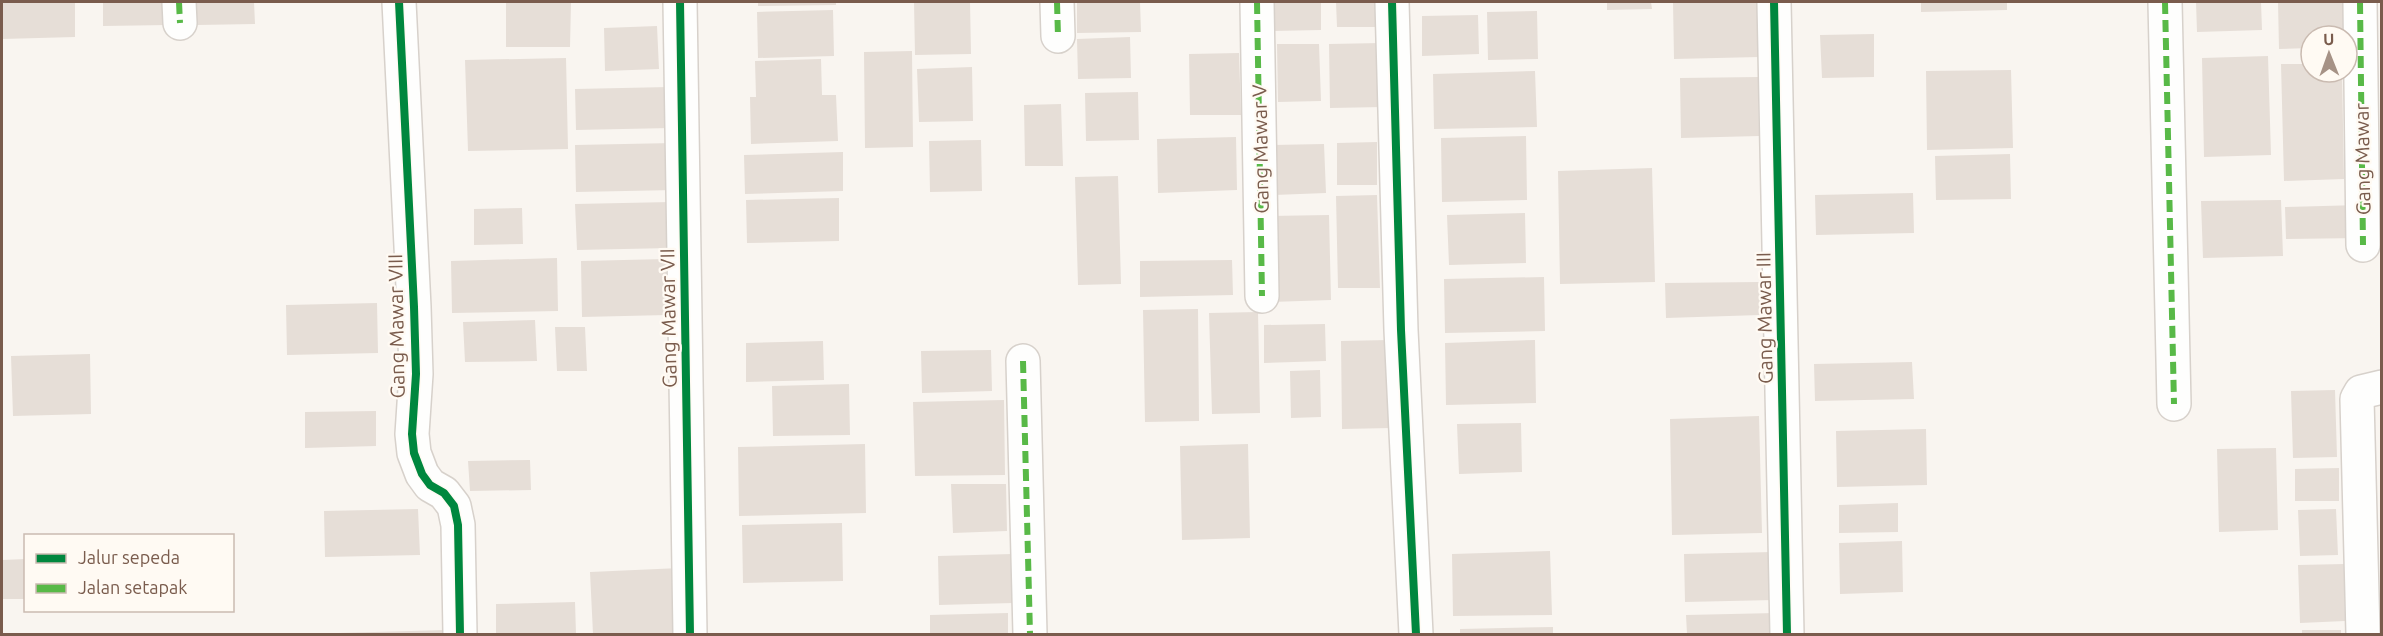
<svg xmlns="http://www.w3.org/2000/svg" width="2383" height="636" viewBox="0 0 2383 636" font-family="Ubuntu,sans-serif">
	<rect width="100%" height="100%" fill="#f9f5f0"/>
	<path fill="#e6ded7" d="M 2,2 L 75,2 L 75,37 L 2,39 Z
		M 103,2 L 167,2 L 168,25 L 103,26 Z
		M 197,2 L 254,2 L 255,24 L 197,25 Z
		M 506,2 L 571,2 L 570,47 L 506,47 Z
		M 758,2 L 836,2 L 836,5 L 758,6 Z
		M 914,2 L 970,2 L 971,54 L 915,55 Z
		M 1077,2 L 1140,2 L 1141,32 L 1077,33 Z
		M 1271,2 L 1321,2 L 1321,30 L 1272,31 Z
		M 1336,2 L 1380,2 L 1380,27 L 1337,27 Z
		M 1607,2 L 1651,2 L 1652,9 L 1607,10 Z
		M 1673,2 L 1758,2 L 1759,57 L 1674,59 Z
		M 1921,2 L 2007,2 L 2007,10 L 1921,12 Z
		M 2196,2 L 2261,2 L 2262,30 L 2197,32 Z
		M 2278,2 L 2344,2 L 2345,36 L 2311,36 L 2311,48 L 2279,49 Z
		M 833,10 L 834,56 L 758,58 L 757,12 Z
		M 1537,11 L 1538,59 L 1488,60 L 1487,12 Z
		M 1478,15 L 1479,54 L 1422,56 L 1422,16 Z
		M 657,26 L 659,69 L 605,71 L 604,28 Z
		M 1874,34 L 1874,77 L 1822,78 L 1820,35 Z
		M 1130,37 L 1131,78 L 1078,79 L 1077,39 Z
		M 1381,43 L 1383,107 L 1330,108 L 1329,44 Z
		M 1277,44 L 1319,44 L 1321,101 L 1278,102 Z
		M 912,51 L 913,147 L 865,148 L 864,52 Z
		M 1239,53 L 1241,115 L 1190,115 L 1189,54 Z
		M 2268,56 L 2271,155 L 2204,157 L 2202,58 Z
		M 566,58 L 568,149 L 468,151 L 465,60 Z
		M 821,59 L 822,95 L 836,95 L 838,141 L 751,144 L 750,97 L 756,97 L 755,61 Z
		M 2281,64 L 2311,64 L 2311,72 L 2342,72 L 2344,179 L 2284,181 Z
		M 972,67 L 973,121 L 919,122 L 917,69 Z
		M 2011,70 L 2013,148 L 1927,150 L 1926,71 Z
		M 1535,71 L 1537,127 L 1434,129 L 1433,74 Z
		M 1758,77 L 1759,136 L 1681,138 L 1680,78 Z
		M 669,87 L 670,128 L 576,130 L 575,89 Z
		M 1138,92 L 1139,140 L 1086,141 L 1085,93 Z
		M 1061,104 L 1063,166 L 1025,166 L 1024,105 Z
		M 1526,136 L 1527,200 L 1442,202 L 1441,138 Z
		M 1236,137 L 1237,190 L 1158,193 L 1157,139 Z
		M 981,140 L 982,191 L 930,192 L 929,141 Z
		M 1377,142 L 1377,185 L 1337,185 L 1337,143 Z
		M 674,143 L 675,190 L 576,192 L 575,145 Z
		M 1324,144 L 1326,193 L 1274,195 L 1273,145 Z
		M 843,152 L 843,191 L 745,194 L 744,155 Z
		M 2010,154 L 2011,199 L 1936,200 L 1935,156 Z
		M 1652,168 L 1655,282 L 1560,284 L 1558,171 Z
		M 1118,176 L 1121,284 L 1078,285 L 1075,177 Z
		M 1913,193 L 1914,233 L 1816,235 L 1815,195 Z
		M 1377,195 L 1380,288 L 1338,288 L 1336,196 Z
		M 839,198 L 839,241 L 747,243 L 746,200 Z
		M 2281,200 L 2283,256 L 2203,258 L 2201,201 Z
		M 671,202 L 671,248 L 577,250 L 575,204 Z
		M 2360,205 L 2361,238 L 2286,239 L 2285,207 Z
		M 522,208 L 523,244 L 474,245 L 474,209 Z
		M 1525,213 L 1526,263 L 1449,265 L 1447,215 Z
		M 1329,215 L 1331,300 L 1271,302 L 1269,216 Z
		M 557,258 L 558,311 L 452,313 L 451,261 Z
		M 666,259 L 667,315 L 582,317 L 581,261 Z
		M 1232,260 L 1233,295 L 1140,297 L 1140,261 Z
		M 1544,277 L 1545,331 L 1445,333 L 1444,279 Z
		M 1759,282 L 1760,315 L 1666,318 L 1665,283 Z
		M 377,303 L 378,353 L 287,355 L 286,305 Z
		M 1198,309 L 1199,421 L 1145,422 L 1143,310 Z
		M 1258,312 L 1260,413 L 1212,414 L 1209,313 Z
		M 535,320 L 537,361 L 465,362 L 463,322 Z
		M 1325,324 L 1326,361 L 1264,363 L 1264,325 Z
		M 555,327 L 585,327 L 587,371 L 557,371 Z
		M 1389,340 L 1391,428 L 1342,429 L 1341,341 Z
		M 1535,340 L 1536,403 L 1446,405 L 1445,343 Z
		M 823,341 L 824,380 L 746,382 L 746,343 Z
		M 991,350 L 992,391 L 922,393 L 921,351 Z
		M 90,354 L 91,414 L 13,416 L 11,356 Z
		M 1912,362 L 1914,399 L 1815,401 L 1814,364 Z
		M 1320,370 L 1321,417 L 1291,418 L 1290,371 Z
		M 849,384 L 850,435 L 773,436 L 772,386 Z
		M 2335,390 L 2337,457 L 2293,458 L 2291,391 Z
		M 1004,400 L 1005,475 L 915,476 L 913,402 Z
		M 376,411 L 376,446 L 305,448 L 305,412 Z
		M 1759,416 L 1762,533 L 1672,535 L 1670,419 Z
		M 1521,423 L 1522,472 L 1459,474 L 1457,424 Z
		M 1926,429 L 1927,485 L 1837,487 L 1836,431 Z
		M 865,444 L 866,513 L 739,516 L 738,447 Z
		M 1248,444 L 1250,538 L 1182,540 L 1180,446 Z
		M 2276,448 L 2278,530 L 2219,532 L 2217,449 Z
		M 530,460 L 531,490 L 470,491 L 468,461 Z
		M 2339,468 L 2339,501 L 2295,501 L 2295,469 Z
		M 951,484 L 1006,484 L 1007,531 L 953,533 Z
		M 1898,503 L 1898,532 L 1839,533 L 1839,505 Z
		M 418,509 L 420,555 L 325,557 L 324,511 Z
		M 2336,509 L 2338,555 L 2300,556 L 2298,510 Z
		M 842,523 L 843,581 L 743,583 L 742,525 Z
		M 1902,541 L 1903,592 L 1840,594 L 1839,543 Z
		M 1550,551 L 1552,615 L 1453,616 L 1452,554 Z
		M 1773,552 L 1774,600 L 1685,602 L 1684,554 Z
		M 1012,554 L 1013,603 L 939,605 L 938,556 Z
		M 26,559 L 26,599 L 2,599 L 2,560 Z
		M 2344,564 L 2345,621 L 2300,623 L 2298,565 Z
		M 680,568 L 682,634 L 593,634 L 590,572 Z
		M 575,602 L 576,634 L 496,634 L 496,604 Z
		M 1008,613 L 1008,634 L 930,634 L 930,615 Z
		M 1776,613 L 1777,634 L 1687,634 L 1686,615 Z
		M 1553,627 L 1553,634 L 1460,634 L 1460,629 Z
		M 447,630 L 447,634 L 338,634 L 338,633 Z
		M 2302,630 L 2341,630 L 2341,634 L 2302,634 Z"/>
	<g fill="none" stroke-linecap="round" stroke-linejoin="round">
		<defs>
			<path id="minor" d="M 179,2 L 180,23
				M 399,2 L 414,307 L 416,374 L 412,434 L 414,453 L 422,474 L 430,485 L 444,493 L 454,506 L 458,525 L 460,634
				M 680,2 L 690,634
				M 1057,2 L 1058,36
				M 1257,2 L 1262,296
				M 1392,2 L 1401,330 L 1416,634
				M 1774,2 L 1787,634
				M 2165,2 L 2174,404
				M 2360,2 L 2363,245
				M 1023,361 L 1030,634
				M 2363,634 L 2357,399 L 2361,392 L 2382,387"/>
		</defs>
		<use href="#minor" stroke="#d7d1cb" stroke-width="36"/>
		<use href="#minor" stroke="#fefefd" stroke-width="33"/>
		<path stroke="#58b947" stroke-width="6" stroke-dasharray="12 6" stroke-linecap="butt" d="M 179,2 L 180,23
			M 1057,2 L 1058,36
			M 1257,2 L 1262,296
			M 2165,2 L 2174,404
			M 2360,2 L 2363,245
			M 1023,361 L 1030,634"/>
		<defs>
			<path id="cycleway" d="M 399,2 L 414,307 L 416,374 L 412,434 L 414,453 L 422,474 L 430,485 L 444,493 L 454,506 L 458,525 L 460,634
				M 680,2 L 690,634
				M 1392,2 L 1401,330 L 1416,634
				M 1774,2 L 1787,634"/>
		</defs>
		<use href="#cycleway" stroke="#fffaf3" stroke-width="11"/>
		<use href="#cycleway" stroke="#00873e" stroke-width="8"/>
	</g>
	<g text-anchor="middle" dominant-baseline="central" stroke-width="4.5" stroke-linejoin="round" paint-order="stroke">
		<g font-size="20" fill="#7a5c4d" stroke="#fffaf3">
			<text transform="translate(1260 149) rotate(-91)">Gang Mawar V</text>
			<text transform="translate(2362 159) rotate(-91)">Gang Mawar</text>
			<text transform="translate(668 318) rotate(-91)">Gang Mawar VII</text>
			<text transform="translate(1764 318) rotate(-91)">Gang Mawar III</text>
			<text transform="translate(396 326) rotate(-91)">Gang Mawar VIII</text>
		</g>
	</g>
	<rect width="2383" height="636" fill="none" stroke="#7a5c4d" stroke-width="6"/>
	<rect x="24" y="534" width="210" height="78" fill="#fffaf3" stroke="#cabbb1" stroke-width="1.5"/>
	<rect x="36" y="554" width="30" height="9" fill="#00873e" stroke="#cabbb1" stroke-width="1.5"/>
	<text x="78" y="564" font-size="18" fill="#7a5c4d">Jalur sepeda</text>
	<rect x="36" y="584" width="30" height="9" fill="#58b947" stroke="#cabbb1" stroke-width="1.5"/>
	<text x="78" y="594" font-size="18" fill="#7a5c4d">Jalan setapak</text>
	<g transform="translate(2329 54) rotate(359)"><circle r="28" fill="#fffaf3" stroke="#cabbb1" stroke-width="1.5"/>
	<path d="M0-4.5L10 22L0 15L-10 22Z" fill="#a69286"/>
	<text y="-9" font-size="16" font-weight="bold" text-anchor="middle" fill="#7a5c4d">U</text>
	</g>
</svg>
